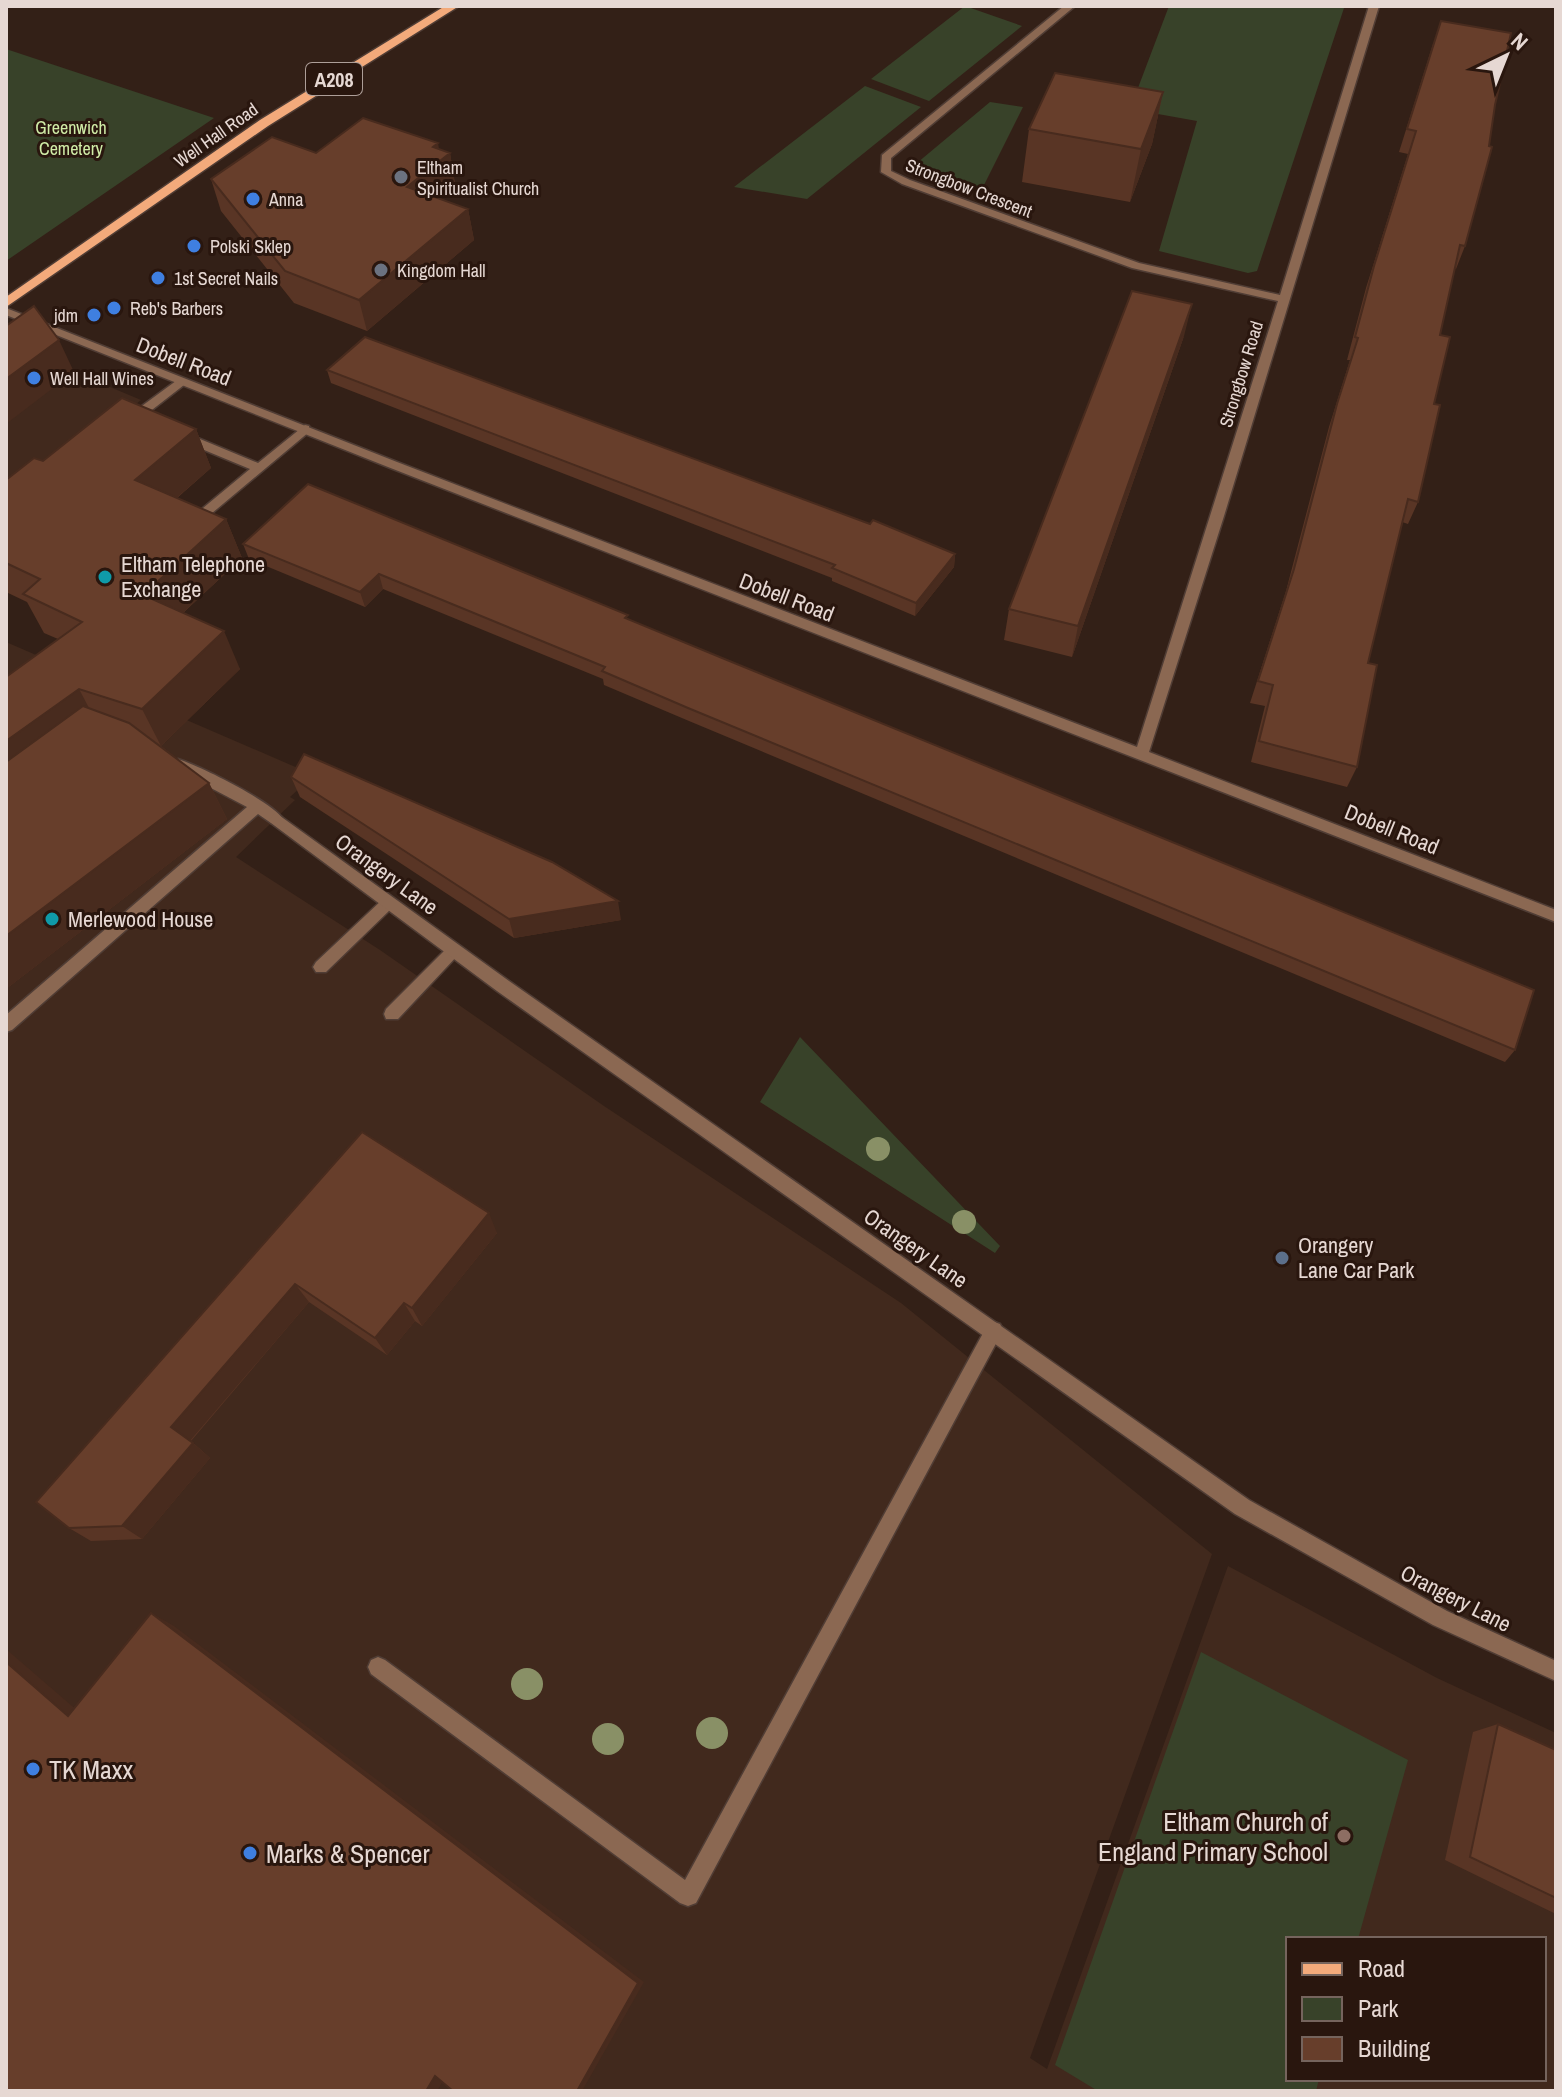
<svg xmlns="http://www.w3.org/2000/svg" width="1562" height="2097" viewBox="0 0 1562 2097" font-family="'Archivo Narrow',sans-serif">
	<rect width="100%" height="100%" fill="#332017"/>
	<path fill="#41291d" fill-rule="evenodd" d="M 17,348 L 141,400 L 6,509 L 6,355 Z
		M 6,642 L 314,775 L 290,797 L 295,800 L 236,857 L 380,950 L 604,1106 L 901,1303 L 1212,1554 L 1030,2058 L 1047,2069 L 1228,1566 L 1437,1678 L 1556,1733 L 1556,2091 L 6,2091 ZM 1288,1939 L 1544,1939 L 1544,2079 L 1288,2079 Z"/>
	<path fill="#384229" d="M 965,6 L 1022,26 L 929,101 L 871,79 Z
		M 1169,6 L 1344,8 L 1257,271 L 1248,273 L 1159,251 L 1197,121 L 1130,109 Z
		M 6,49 L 214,118 L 6,261 Z
		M 865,86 L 921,107 L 807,199 L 734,187 Z
		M 990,102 L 1023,107 L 981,191 L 917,163 Z
		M 800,1037 L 1000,1246 L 995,1253 L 760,1102 Z
		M 1201,1652 L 1408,1760 L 1358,1939 L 1288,1939 L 1288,2079 L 1319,2079 L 1316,2091 L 1098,2091 L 1055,2065 Z"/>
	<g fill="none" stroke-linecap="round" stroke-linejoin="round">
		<defs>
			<path id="lane" d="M 180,378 L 184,379 L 184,385 L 139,420 L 131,420 L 131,414 Z
				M 305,425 L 309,426 L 309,432 L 199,524 L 191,524 L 191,518 L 250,469 L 180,440 L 180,434 L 188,434 L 258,463 Z
				M 178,759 C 200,766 271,801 283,819 L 281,823 L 271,823 L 258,814 L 12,1030 L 6,1032 L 6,1015 L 247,807 L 173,768 L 171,764 Z
				M 388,897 L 396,903 L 393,907 L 326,972 L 316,972 L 313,967 L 316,962 L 383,899 Z
				M 454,944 L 459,946 L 462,950 L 459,954 L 398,1019 L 386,1019 L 384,1014 L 386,1009 L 449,946 Z
				M 994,1322 L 1000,1324 L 1003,1330 L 1000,1336 L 696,1903 L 688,1906 L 680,1903 L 371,1674 L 368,1667 L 371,1660 L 378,1657 L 385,1660 L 685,1880 L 988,1324 Z"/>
			<path id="street" d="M 1064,6 L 1075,6 L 891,158 L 891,171 L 910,180 L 1139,263 L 1280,295 L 1369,6 L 1379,6 L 1224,516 L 1149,752 L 1556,910 L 1556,922 L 388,467 L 6,315 L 6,308 L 397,462 L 1137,747 L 1278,301 L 1132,268 L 902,184 L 881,172 L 882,155 Z
				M 276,813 L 509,981 L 1249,1500 L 1447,1611 L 1556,1661 L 1556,1681 L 1433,1625 L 1235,1514 L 497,991 L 271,823 L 269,819 Z"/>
			<path id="primary" d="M 445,6 L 459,6 L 268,126 L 6,307 L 6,297 L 260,120 Z"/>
		</defs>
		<use href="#lane" stroke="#503d35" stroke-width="3"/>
		<use href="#street" stroke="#503d35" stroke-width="3"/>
		<use href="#primary" stroke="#503d35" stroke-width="3"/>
		<use href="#lane" fill="#8b6852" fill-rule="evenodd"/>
		<use href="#street" fill="#8b6852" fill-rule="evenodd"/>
		<use href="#primary" fill="#f3aa7b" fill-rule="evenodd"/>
	</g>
	<g fill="#899066">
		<circle cx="878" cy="1149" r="12"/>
		<circle cx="964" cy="1222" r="12"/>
		<circle cx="527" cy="1684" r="16"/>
		<circle cx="712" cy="1733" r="16"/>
		<circle cx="608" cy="1739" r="16"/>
	</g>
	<path fill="#593525" d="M 1433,44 L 1465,246 L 1456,269 L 1455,268 L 1440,335 L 1434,404 L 1418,502 L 1408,524 L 1402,522 L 1368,663 L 1357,767 L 1347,787 L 1251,762 L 1265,706 L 1250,703 L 1286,591 L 1329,427 L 1350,360 L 1347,360 L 1366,288 L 1408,154 L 1399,152 Z
		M 1163,92 L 1152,144 L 1130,202 L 1022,182 L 1029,129 Z
		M 439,149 L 450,153 L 455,184 L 438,198 L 468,209 L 474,240 L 367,331 L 294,303 L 221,211 L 211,179 L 316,153 Z
		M 1184,336 L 1072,657 L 1004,640 L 1009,609 Z
		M 327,370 L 870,524 L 955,554 L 954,567 L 915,616 L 832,581 L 832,578 L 331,383 Z
		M 196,429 L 211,468 L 177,498 L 226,519 L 242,558 L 183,613 L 240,669 L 161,746 L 209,783 L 227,819 L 6,989 L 58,639 L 44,633 L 27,602 L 6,592 L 6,480 Z
		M 243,544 L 629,619 L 1515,1050 L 1505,1062 L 689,721 L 604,685 L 603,679 L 383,589 L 365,607 L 249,559 Z
		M 291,777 L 621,920 L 514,938 L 300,797 Z
		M 362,1132 L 497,1233 L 422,1326 L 415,1321 L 387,1355 L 309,1302 L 191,1441 L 210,1458 L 142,1539 L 91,1541 L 69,1528 Z
		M 1498,1724 L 1556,1750 L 1556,1914 L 1445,1860 L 1473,1732 Z"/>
	<path fill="#482b1e" d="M 1163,92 L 1152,144 L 1130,202 L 1141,149 Z
		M 438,143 L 441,160 L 450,153 L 455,184 L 413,219 L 407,187 L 433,147 Z
		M 468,209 L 474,240 L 367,331 L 359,300 Z
		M 1192,304 L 1184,336 L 1072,657 L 1078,626 Z
		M 59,340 L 74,372 L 6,424 L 6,379 Z
		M 196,429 L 211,468 L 152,519 L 135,480 Z
		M 226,519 L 242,558 L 161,633 L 143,595 Z
		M 955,554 L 954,567 L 915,616 L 916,603 Z
		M 379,574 L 383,589 L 365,607 L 360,592 Z
		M 224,631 L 240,669 L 161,746 L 142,709 Z
		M 79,689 L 99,727 L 6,794 L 6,741 Z
		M 209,783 L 227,819 L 6,989 L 6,936 Z
		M 618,901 L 621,920 L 514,938 L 509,919 Z
		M 489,1213 L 497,1233 L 422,1326 L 412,1308 Z
		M 295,1284 L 309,1302 L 189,1442 L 171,1427 Z
		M 404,1303 L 415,1321 L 387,1355 L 375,1338 Z
		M 193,1443 L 210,1458 L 142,1539 L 122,1526 Z
		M 151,1613 L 174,1626 L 644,1982 L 582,2091 L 577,2091 Z
		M 6,1649 L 94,1725 L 68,1716 L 6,1662 Z
		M 449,2071 L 437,2091 L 426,2091 L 435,2076 Z"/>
	<path fill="#673e2b" stroke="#482b1e" stroke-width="2" d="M 1441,21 L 1511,33 L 1495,105 L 1489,146 L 1492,147 L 1465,246 L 1460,245 L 1440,335 L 1450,337 L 1434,404 L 1440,405 L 1418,502 L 1408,499 L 1368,663 L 1377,665 L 1357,767 L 1259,741 L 1273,685 L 1258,681 L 1294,569 L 1337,404 L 1358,338 L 1355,337 L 1374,266 L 1416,131 L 1407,129 Z
		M 1055,73 L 1163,92 L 1141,149 L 1029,129 Z
		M 363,118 L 438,143 L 433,147 L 450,153 L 407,187 L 468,209 L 359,300 L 285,271 L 211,179 L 272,137 L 316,153 Z
		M 1132,291 L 1192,304 L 1078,626 L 1009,609 Z
		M 34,306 L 59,340 L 6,379 L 6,326 Z
		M 365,337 L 870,524 L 873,520 L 955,554 L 916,603 L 832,568 L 835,565 L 327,370 Z
		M 122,398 L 196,429 L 135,480 L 226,519 L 143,595 L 224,631 L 142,709 L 79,689 L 6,741 L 6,677 L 82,622 L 23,594 L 40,579 L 6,563 L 6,480 L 34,458 L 43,461 Z
		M 308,484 L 628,615 L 625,618 L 727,660 L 1534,990 L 1515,1050 L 688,708 L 602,671 L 605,667 L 379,574 L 360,592 L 243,544 Z
		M 83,706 L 129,723 L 209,783 L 6,936 L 6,762 Z
		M 304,754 L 552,862 L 618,901 L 509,919 L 291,777 Z
		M 362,1132 L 489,1213 L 412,1308 L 404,1303 L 375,1338 L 295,1284 L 171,1427 L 193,1443 L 122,1526 L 69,1528 L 36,1502 Z
		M 151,1613 L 638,1983 L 577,2091 L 453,2091 L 435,2076 L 426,2091 L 6,2091 L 6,1662 L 68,1716 Z
		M 1498,1724 L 1556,1750 L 1556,1898 L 1470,1857 Z"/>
	<g fill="#6b7280" stroke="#29160e" stroke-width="3">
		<circle cx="401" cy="177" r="8"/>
		<circle cx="381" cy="270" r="8"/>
	</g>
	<g fill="#3f7fe0" stroke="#29160e" stroke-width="3">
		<circle cx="253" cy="199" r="8"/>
		<circle cx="194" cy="246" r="8"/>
		<circle cx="158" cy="278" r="8"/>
		<circle cx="114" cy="308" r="8"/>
		<circle cx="94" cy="315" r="8"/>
		<circle cx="34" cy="378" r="8"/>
		<circle cx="33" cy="1769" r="8"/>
		<circle cx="250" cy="1853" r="8"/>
	</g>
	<g fill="#0f9aa8" stroke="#29160e" stroke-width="3">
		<circle cx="105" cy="577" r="8"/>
		<circle cx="52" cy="919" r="8"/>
	</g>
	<circle fill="#5c6f8a" stroke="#29160e" stroke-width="3" cx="1282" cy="1258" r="8"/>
	<circle fill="#8d6e63" stroke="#29160e" stroke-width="3" cx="1344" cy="1836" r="8"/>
	<g text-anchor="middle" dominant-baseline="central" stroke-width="6" stroke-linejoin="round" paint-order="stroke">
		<g font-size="18" fill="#d0eca7" stroke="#29160e">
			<text x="71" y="127">Greenwich<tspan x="71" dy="21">Cemetery</tspan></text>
		</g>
		<g font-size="18" fill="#e6d8d3" stroke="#29160e">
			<text transform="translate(216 135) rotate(-35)">Well Hall Road</text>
			<text transform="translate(969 188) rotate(21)">Strongbow Crescent</text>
			<text transform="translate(1241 374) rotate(-73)">Strongbow Road</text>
		</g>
		<g font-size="18" fill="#e6d8d3" stroke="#29160e" text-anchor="start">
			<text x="417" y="167">Eltham<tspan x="417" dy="21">Spiritualist Church</tspan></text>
			<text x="269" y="199">Anna</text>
			<text x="210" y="246">Polski Sklep</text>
			<text x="397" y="270">Kingdom Hall</text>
			<text x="174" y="278">1st Secret Nails</text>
			<text x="130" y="308">Reb's Barbers</text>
			<text x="78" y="315" text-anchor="end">jdm</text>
			<text x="50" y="378">Well Hall Wines</text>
		</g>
		<rect fill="#29160e" stroke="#ad9e98" stroke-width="2" x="306" y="63" width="56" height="32" rx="6"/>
		<g font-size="20" font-weight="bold" fill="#e6d8d3">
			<text x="334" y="79">A208</text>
		</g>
		<g font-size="22" fill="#e6d8d3" stroke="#29160e">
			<text transform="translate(184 361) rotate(21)">Dobell Road</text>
			<text transform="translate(787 597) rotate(21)">Dobell Road</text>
			<text transform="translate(1392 829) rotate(22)">Dobell Road</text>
			<text transform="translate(387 874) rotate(36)">Orangery Lane</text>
			<text transform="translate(916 1248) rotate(35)">Orangery Lane</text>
			<text transform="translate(1456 1598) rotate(27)">Orangery Lane</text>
		</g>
		<g font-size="22" fill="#e6d8d3" stroke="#29160e" text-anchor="start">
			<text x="121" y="564">Eltham Telephone<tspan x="121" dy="25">Exchange</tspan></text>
			<text x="68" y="919">Merlewood House</text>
			<text x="1298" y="1245">Orangery<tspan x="1298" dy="25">Lane Car Park</tspan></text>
		</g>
		<g font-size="26" fill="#e6d8d3" stroke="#29160e" text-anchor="start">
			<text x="49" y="1769">TK Maxx</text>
			<text x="1328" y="1821" text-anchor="end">Eltham Church of<tspan x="1328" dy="30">England Primary School</tspan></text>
			<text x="266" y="1853">Marks &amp; Spencer</text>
		</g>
	</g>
	<rect width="1562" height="2097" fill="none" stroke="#e6d8d3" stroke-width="16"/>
	<rect x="1286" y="1937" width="260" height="144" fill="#29160e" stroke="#75645d" stroke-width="2"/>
	<rect x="1302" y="1963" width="40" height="12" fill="#f3aa7b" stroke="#75645d" stroke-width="2"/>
	<text x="1358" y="1977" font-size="24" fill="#e6d8d3">Road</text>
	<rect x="1302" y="1997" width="40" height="24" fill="#384229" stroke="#75645d" stroke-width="2"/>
	<text x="1358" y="2017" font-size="24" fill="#e6d8d3">Park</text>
	<rect x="1302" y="2037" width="40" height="24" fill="#673e2b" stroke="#75645d" stroke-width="2"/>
	<text x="1358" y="2057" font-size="24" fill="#e6d8d3">Building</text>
	<g transform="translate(1506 56) rotate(43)" stroke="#29160e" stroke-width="6" paint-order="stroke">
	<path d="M0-6L14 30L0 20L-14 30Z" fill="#e6d8d3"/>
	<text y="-12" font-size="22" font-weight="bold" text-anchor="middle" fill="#e6d8d3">N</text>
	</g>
</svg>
